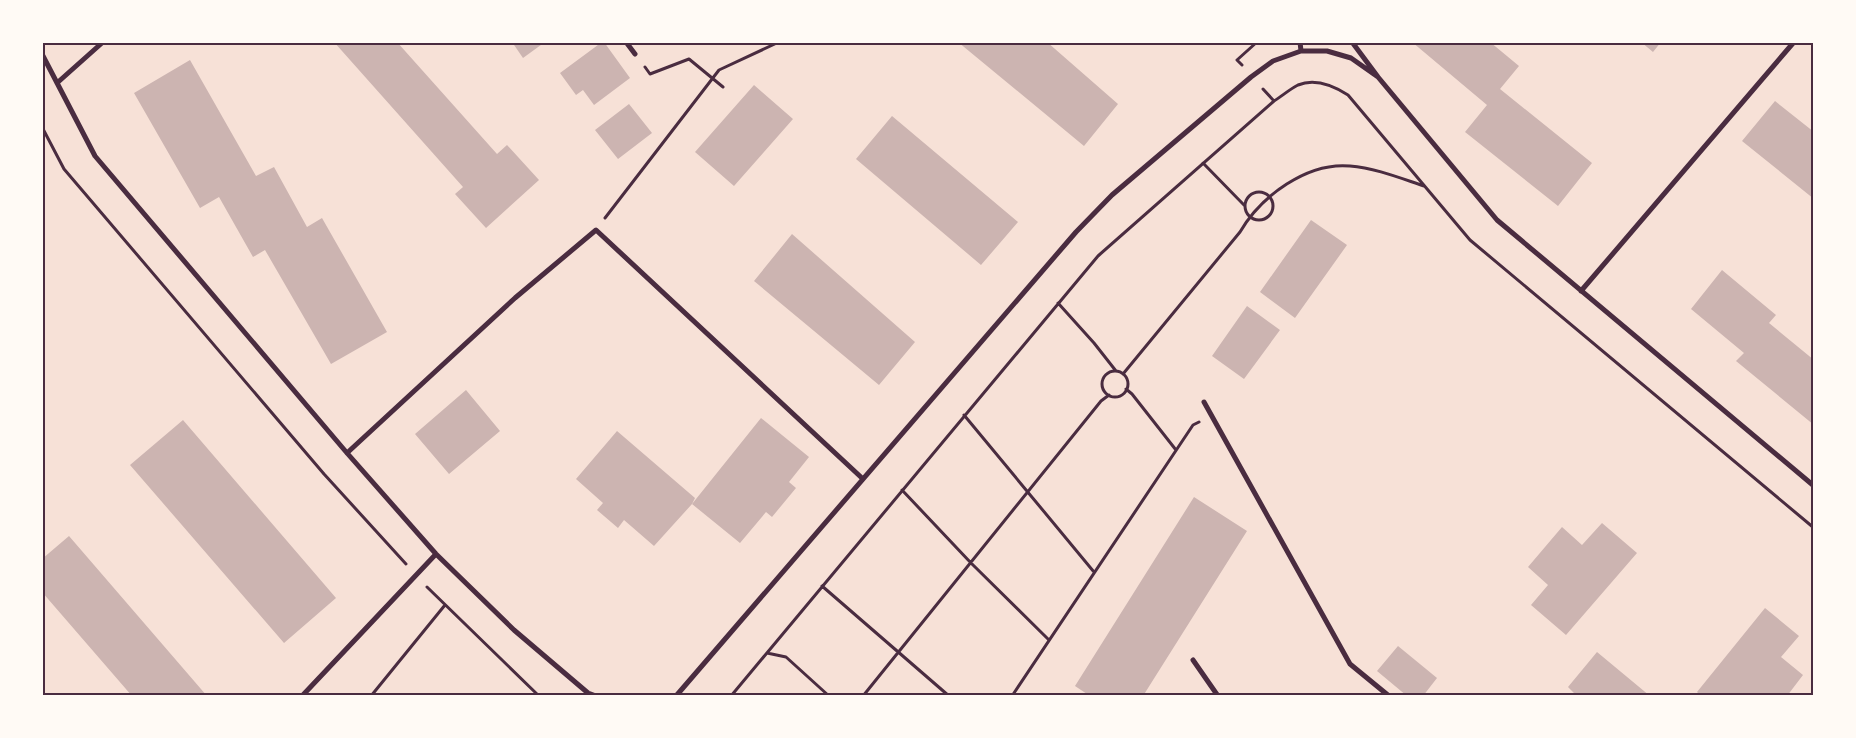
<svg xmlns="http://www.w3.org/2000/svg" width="1856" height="738" viewBox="0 0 1856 738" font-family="'Sofia Sans Condensed',sans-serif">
	<rect width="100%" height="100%" fill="#f7e1d7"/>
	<path fill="#ccb4b1" d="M 334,42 L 397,42 L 497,154 L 507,145 L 539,180 L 486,228 L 455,194 L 463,187 Z
		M 512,42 L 545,42 L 523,58 Z
		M 602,42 L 604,42 L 630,78 L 594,105 L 583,90 L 576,95 L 560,73 Z
		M 958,42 L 1047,42 L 1118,104 L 1084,146 Z
		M 1412,42 L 1490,42 L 1519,66 L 1500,89 L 1592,163 L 1558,206 L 1465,132 L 1487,105 Z
		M 1641,42 L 1661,42 L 1653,52 Z
		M 190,60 L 256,176 L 274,167 L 307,227 L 322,218 L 387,332 L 331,364 L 265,250 L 253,257 L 219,197 L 200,208 L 134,93 Z
		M 754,85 L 793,119 L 734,186 L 695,152 Z
		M 1775,101 L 1814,132 L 1814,199 L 1742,141 Z
		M 629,104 L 652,133 L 618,159 L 595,130 Z
		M 892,116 L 1018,222 L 981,265 L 856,159 Z
		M 1311,220 L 1347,245 L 1295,318 L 1260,292 Z
		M 792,234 L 915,342 L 879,385 L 754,281 Z
		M 1722,270 L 1776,315 L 1769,323 L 1814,360 L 1814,425 L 1736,361 L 1744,353 L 1691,309 Z
		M 1247,306 L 1280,330 L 1244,379 L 1212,356 Z
		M 466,390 L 500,431 L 449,474 L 415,434 Z
		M 761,418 L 809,457 L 789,482 L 796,488 L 772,517 L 766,512 L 740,543 L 692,504 L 654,546 L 624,520 L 618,528 L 597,510 L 603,503 L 576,479 L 617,431 L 695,498 L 692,504 Z
		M 183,420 L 336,598 L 284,643 L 130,465 Z
		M 1194,497 L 1247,531 L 1143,696 L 1090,696 L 1075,686 Z
		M 1602,523 L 1637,553 L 1566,635 L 1531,605 L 1548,585 L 1528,567 L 1562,527 L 1582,545 Z
		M 69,536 L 207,696 L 132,696 L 42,592 L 42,559 Z
		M 1765,608 L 1799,636 L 1781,657 L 1803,675 L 1787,696 L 1701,696 L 1697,692 Z
		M 1398,646 L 1437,678 L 1423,696 L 1407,696 L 1377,671 Z
		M 1597,652 L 1650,696 L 1577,696 L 1568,687 Z"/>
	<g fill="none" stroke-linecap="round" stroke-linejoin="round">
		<path stroke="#4a2c40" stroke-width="3" d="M 1242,65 L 1237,60 L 1257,42
			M 645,67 L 650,74 L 689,59 L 723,87
			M 1263,89 L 1274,101
			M 42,127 L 64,169 L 324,474 L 406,564
			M 1203,163 L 1244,205
			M1245 206a14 14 0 1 1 28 0a14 14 0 1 1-28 0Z
			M 605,218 L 719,70 L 779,42
			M 1058,303 L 1094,343 L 1116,371
			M1102 384a13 13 0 1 1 26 0a13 13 0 1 1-26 0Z
			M 1123,374 L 1240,232 C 1261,196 1307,162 1350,166 C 1375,168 1400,178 1424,186
			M 1126,389 L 1132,394 L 1176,450
			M 964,415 L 1094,572
			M 902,490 L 971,563 L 1049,640
			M 822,586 L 949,696
			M 427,587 L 539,696
			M 767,653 L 786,657 L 829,696
			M 371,696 L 445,605
			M 731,696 L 1098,256 L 1274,101 C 1282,96 1290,89 1298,85 C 1315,78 1334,86 1348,95 L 1470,240 L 1814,528
			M 863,696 L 1101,401 L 1109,395
			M 1012,696 L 1193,425 L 1199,422"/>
		<path stroke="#4a2c40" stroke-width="5" d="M 626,42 L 635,54
			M 1300,42 L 1301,51
			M 1352,42 L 1378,77 L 1497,220 L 1814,486
			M 42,54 L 95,156 L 347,453 L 436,554 L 514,630 L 588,693 L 596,696
			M 57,83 L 103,42
			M 1581,291 L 1794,42
			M 1204,402 L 1350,664 L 1389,696
			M 347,453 L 515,298 L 596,230 L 863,479
			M 1193,660 L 1218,696
			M 302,696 L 436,554
			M 676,696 L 1076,232 L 1112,195 L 1251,77 L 1273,61 L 1301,51 L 1327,51 L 1351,58 L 1378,77"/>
	</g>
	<rect width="1856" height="738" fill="none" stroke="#fffaf5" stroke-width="88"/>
	<rect x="44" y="44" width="1768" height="650" fill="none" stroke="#4a2c40" stroke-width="2"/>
</svg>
